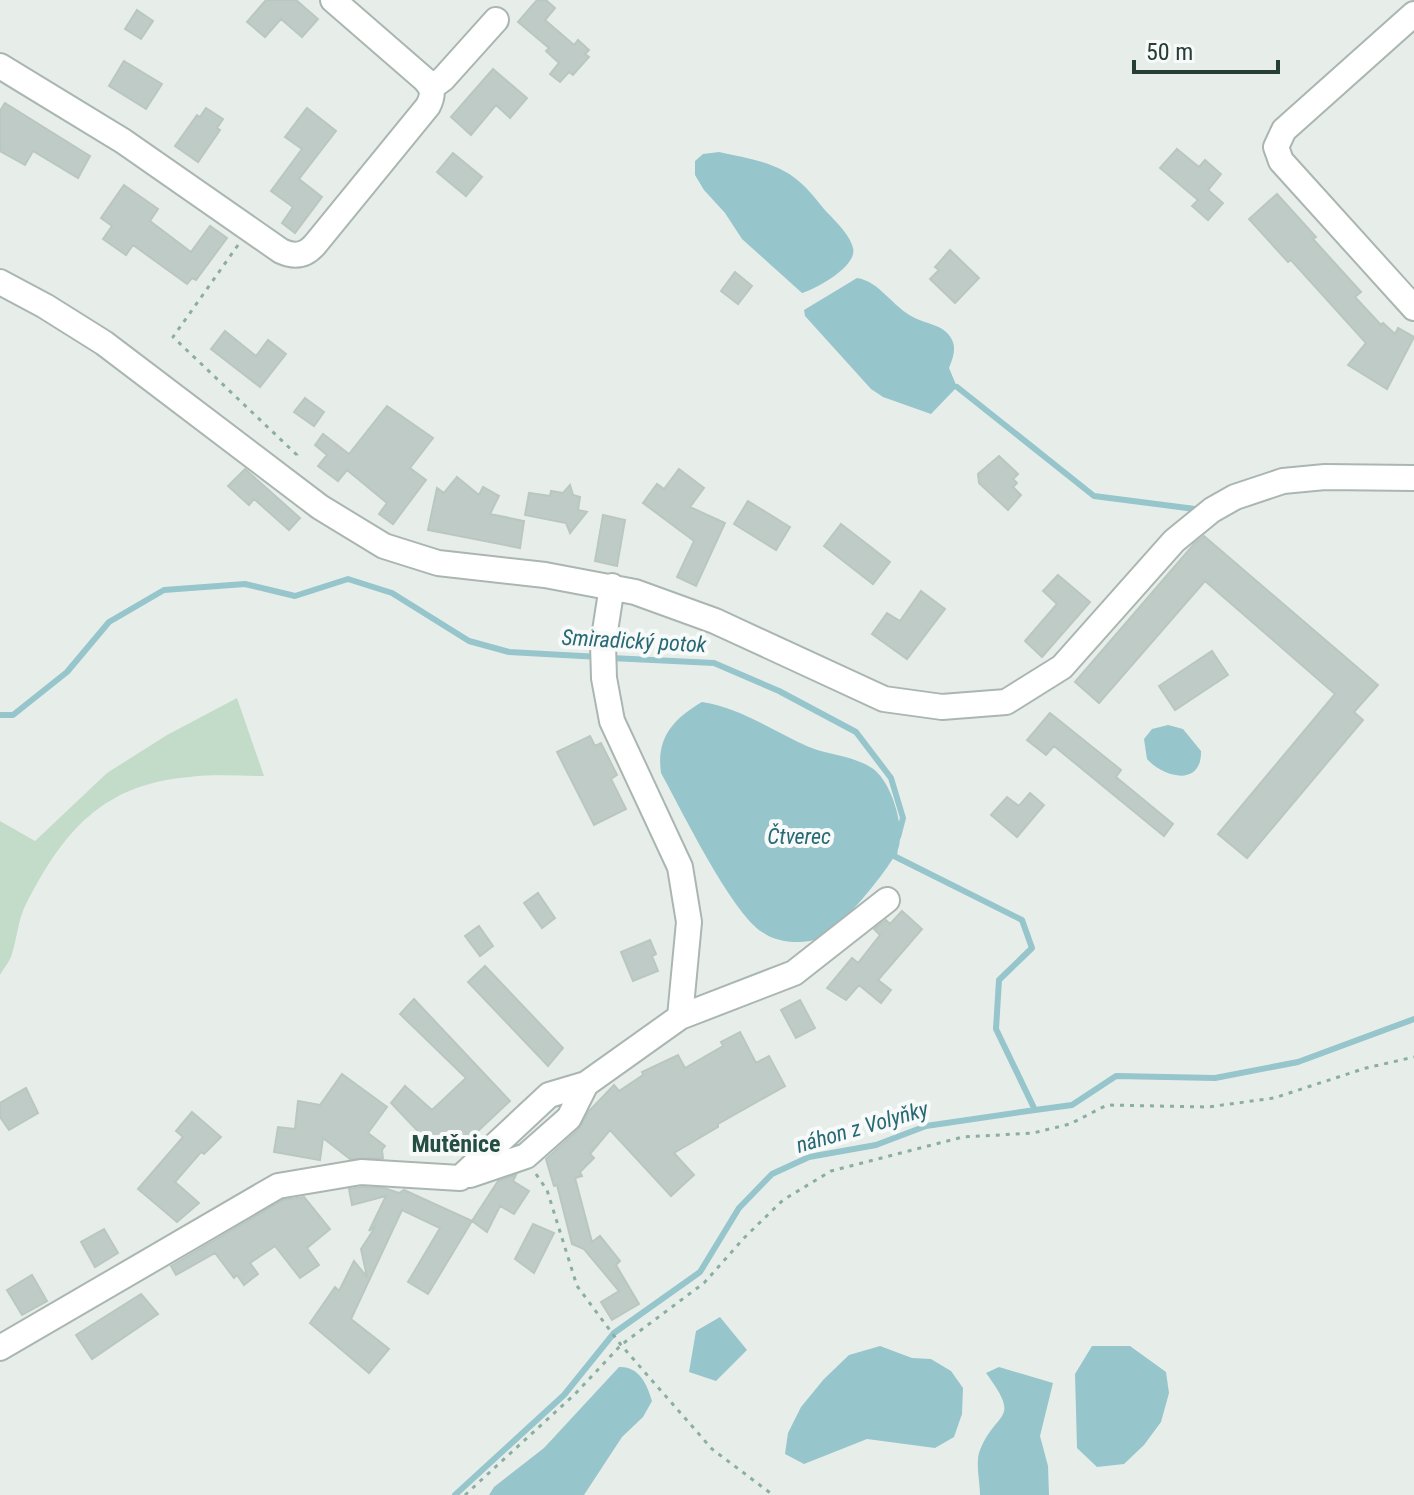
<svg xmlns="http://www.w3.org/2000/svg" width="1414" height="1495" viewBox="0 0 1414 1495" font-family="'Roboto Condensed',sans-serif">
	<rect width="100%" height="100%" fill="#e7eeea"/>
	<path fill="#c3dcc9" d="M 237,698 L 264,776 C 240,776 215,774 190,777 C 102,784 63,832 25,906 C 18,921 17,938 12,954 C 10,961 4,968 0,975 L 0,821 L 35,841 L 107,773 L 167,735 Z"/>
	<path fill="#96c5cc" d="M 719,152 C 741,157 764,160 784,171 C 801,180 812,194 824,209 C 833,219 850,234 853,248 C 858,266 816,289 802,293 L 742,239 L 725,213 L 704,190 L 695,175 L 695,161 L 703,154 Z
		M 857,278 C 879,281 893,307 913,317 C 925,324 943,324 951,338 C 957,348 953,358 949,368 L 957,387 L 931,414 L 883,397 L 871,389 L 805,316 L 804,310 Z
		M 702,702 C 741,708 773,731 809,747 C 829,755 854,756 872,768 C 891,781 904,824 899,846 C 894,865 838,931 821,938 C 803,945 777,943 762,932 C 731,912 681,809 661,773 C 656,738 673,719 702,702 Z
		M 1168,725 L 1183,729 L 1201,751 C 1202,787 1164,778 1147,759 L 1144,739 L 1152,729 Z
		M 720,1317 L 747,1350 L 716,1381 L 689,1372 L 696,1331 Z
		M 880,1346 L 912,1358 L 931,1359 L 951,1371 L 963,1388 L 962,1414 L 954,1437 L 935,1448 L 867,1439 L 804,1464 L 785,1454 L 788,1433 L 801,1407 L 824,1379 L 849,1355 Z
		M 1092,1346 L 1130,1346 L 1166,1372 L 1169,1393 L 1161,1422 L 1144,1445 L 1124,1464 L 1097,1467 L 1077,1448 L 1075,1374 Z
		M 619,1367 C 639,1366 647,1384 652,1401 L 643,1417 L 622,1437 L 584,1495 L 489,1495 L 494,1487 L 544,1448 Z
		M 999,1367 L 1053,1383 L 1040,1436 L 1048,1466 L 1049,1495 L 980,1495 C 980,1482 975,1462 980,1450 C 997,1409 1022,1422 986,1373 Z"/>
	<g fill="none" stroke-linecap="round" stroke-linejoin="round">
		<path stroke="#96c5cc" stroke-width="6" d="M 957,387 L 1094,496 L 1195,509
			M 611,658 L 714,663 L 779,691 L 856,732 L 891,778 L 903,818 L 898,837
			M 0,715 L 13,715 L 67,672 L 109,622 L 164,590 L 245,584 L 295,596 L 348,579 L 392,593 L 469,641 L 509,652 L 600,657
			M 895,848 L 894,856 L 1022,920 L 1032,948 L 999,980 L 996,1029 L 1035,1110 L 1072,1105 L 1116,1076 L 1215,1078 L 1298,1062 L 1414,1019
			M 455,1495 L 564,1395 L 614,1333 L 700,1272 L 739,1208 L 772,1174 L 809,1157 L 876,1145 L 926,1126 L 1035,1110"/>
	</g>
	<path fill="#bfcbc6" stroke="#bac7c1" stroke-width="2" d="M 266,0 L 296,0 L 318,19 L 302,37 L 281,19 L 265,37 L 247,22 Z
		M 537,0 L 546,0 L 555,8 L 545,20 L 574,45 L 578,40 L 589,50 L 585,54 L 589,57 L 573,75 L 569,72 L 560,82 L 550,74 L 559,63 L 546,51 L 549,48 L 518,22 Z
		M 137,10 L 153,21 L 141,39 L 125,29 Z
		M 124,61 L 162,84 L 146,109 L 109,86 Z
		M 493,69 L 527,98 L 510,118 L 496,105 L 471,135 L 451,117 Z
		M 5,103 L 90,156 L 78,178 L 33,151 L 25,165 L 0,151 L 0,111 Z
		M 206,108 L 223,119 L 217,128 L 220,130 L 198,162 L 175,146 L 197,115 L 200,117 Z
		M 307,108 L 336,131 L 299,179 L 322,197 L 295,233 L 282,223 L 293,207 L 271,191 L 302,149 L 285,137 Z
		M 1177,149 L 1199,167 L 1205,160 L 1221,174 L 1208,190 L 1223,203 L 1208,220 L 1192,206 L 1198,200 L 1160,168 Z
		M 453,153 L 482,177 L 466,196 L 437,172 Z
		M 124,185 L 158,209 L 150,221 L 191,252 L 210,226 L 227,238 L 196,280 L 192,278 L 187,284 L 133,245 L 126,255 L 103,239 L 112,226 L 101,218 Z
		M 1277,194 L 1316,237 L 1313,239 L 1361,292 L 1355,297 L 1381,325 L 1383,323 L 1395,334 L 1398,328 L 1414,337 L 1387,389 L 1348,365 L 1366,343 L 1291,260 L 1288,262 L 1249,219 Z
		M 950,250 L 979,278 L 955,303 L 930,279 L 939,270 L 935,267 Z
		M 735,272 L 752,286 L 738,304 L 721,291 Z
		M 225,331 L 256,356 L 268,340 L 286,354 L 260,387 L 211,349 Z
		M 305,398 L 324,412 L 314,426 L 294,412 Z
		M 387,406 L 433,438 L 410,468 L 426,480 L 393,524 L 379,514 L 387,503 L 347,470 L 338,481 L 318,466 L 327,455 L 315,445 L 323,434 L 349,454 Z
		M 999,456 L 1018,474 L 1013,479 L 1017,483 L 1013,487 L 1021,495 L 1008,510 L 979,483 L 978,474 Z
		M 245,469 L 300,518 L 289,530 L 254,499 L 249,505 L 228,486 Z
		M 679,469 L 704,488 L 690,507 L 725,523 L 696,586 L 677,577 L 694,541 L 643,503 L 657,484 L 664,489 Z
		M 457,477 L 479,495 L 483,487 L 499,496 L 490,514 L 524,521 L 520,548 L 428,530 L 437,488 L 444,493 Z
		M 570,485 L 573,495 L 580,497 L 578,510 L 587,512 L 570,533 L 566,523 L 525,515 L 529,493 L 550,496 L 551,491 L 563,493 Z
		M 748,501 L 790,527 L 776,550 L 734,524 Z
		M 603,515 L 625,520 L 617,566 L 595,561 Z
		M 841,524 L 890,562 L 873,584 L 824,546 Z
		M 1204,536 L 1378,685 L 1354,712 L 1363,720 L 1247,858 L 1218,834 L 1335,694 L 1205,581 L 1099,703 L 1075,682 L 1194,544 Z
		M 1058,575 L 1090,602 L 1042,657 L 1025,641 L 1057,604 L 1043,591 Z
		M 921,591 L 945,609 L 907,659 L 872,634 L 887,613 L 900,621 Z
		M 1212,651 L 1228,675 L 1175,710 L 1159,686 Z
		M 1050,713 L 1121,770 L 1116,777 L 1173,824 L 1164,836 L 1054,746 L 1046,755 L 1027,740 Z
		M 590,736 L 595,746 L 601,743 L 617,775 L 611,779 L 626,809 L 594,825 L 557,752 Z
		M 1030,793 L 1044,805 L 1017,837 L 991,815 L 1007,797 L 1019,806 Z
		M 538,893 L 555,918 L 542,928 L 524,903 Z
		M 902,911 L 922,929 L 878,980 L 891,990 L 881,1003 L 859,985 L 846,1000 L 827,988 L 852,958 L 858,963 L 880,935 L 874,929 L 886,920 L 890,924 Z
		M 479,926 L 493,946 L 480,956 L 465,936 Z
		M 650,940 L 656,954 L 652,956 L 658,971 L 633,981 L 621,952 Z
		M 485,966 L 563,1048 L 548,1066 L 468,982 Z
		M 414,999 L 510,1101 L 462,1146 L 450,1132 L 433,1147 L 391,1103 L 405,1086 L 432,1110 L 466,1078 L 400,1014 Z
		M 800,1000 L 815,1028 L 796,1038 L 781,1010 Z
		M 740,1032 L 756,1063 L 769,1056 L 785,1086 L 718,1124 L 718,1127 L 674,1153 L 694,1175 L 671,1196 L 610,1130 L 590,1154 L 594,1158 L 580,1172 L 582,1176 L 575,1178 L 592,1242 L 600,1236 L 620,1261 L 616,1265 L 639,1304 L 612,1320 L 601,1302 L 619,1291 L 584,1249 L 572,1244 L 557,1185 L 554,1186 L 546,1159 L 579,1129 L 589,1111 L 614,1085 L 619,1091 L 643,1075 L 642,1072 L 678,1055 L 685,1068 L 723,1046 L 721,1042 Z
		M 342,1074 L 387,1107 L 368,1133 L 385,1146 L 382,1150 L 383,1158 L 350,1159 L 323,1138 L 320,1160 L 274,1152 L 278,1127 L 295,1129 L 298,1101 L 320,1105 Z
		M 26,1088 L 38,1113 L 9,1130 L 0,1117 L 0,1103 Z
		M 192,1112 L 221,1137 L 204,1154 L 201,1152 L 175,1182 L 199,1203 L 177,1222 L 138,1189 L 183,1137 L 176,1131 Z
		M 516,1175 L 513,1181 L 529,1191 L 514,1214 L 500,1206 L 487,1232 L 472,1221 L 498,1181 Z
		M 362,1187 L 384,1188 L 399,1193 L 404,1190 L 472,1221 L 428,1294 L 408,1282 L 440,1228 L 402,1210 L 351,1319 L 389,1349 L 369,1373 L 310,1323 L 335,1287 L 339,1291 L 354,1261 L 367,1277 L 361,1249 L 376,1226 L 369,1231 L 386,1196 L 352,1205 L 349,1189 Z
		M 304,1197 L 330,1229 L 307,1248 L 319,1265 L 300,1278 L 275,1246 L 250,1263 L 258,1274 L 244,1285 L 237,1275 L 234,1278 L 215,1253 L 176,1275 L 171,1266 L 283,1200 Z
		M 533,1224 L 554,1233 L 534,1273 L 515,1259 Z
		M 104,1229 L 118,1253 L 95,1267 L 81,1242 Z
		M 32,1275 L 47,1301 L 22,1315 L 7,1290 Z
		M 141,1294 L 158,1314 L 92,1359 L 76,1335 Z"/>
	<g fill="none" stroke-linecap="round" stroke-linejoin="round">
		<defs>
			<path id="minor" d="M 1414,14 L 1284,130 L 1276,147 L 1281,161 L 1414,308
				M 0,66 L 123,141 L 281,251 C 296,258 307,255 317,242 L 428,106 C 434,94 433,88 424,79 L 333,0
				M 432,87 L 443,79 L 496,20
				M 0,282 L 45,306 L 104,343 L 320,507 L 384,546 L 438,563 L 545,575 L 635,592 L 715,621 L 884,699 L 942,707 L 1006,702 L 1062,667 L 1174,541 L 1212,510 L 1235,497 L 1283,481 L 1325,477 L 1414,478
				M 680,1017 L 794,973 L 887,900
				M 470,1175 L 526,1156 L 569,1118 L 586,1084
				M 0,1348 L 278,1186 L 361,1172 L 460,1178 L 549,1095 L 586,1084 L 680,1017 L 689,922 L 680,867 L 612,721 L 604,678 L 603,644 L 612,586"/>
		</defs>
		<use href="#minor" stroke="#aab6b1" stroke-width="28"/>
		<path stroke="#8baea2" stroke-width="3" stroke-dasharray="4 6" stroke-linecap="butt" d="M 238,245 L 173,337 L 297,455 L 297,461
			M 536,1174 L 547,1190 L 577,1286 L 621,1345 L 712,1449 L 773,1495
			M 465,1495 L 576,1393 L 621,1345 L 704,1283 L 744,1238 L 783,1200 L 831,1171 L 963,1137 L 1033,1133 L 1070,1124 L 1107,1105 L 1208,1107 L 1274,1098 L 1366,1068 L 1414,1057"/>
		<use href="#minor" stroke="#fff" stroke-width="24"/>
	</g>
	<g text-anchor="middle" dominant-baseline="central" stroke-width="8" stroke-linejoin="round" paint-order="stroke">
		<g font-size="22" font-style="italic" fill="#286a74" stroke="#f7faf9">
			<text transform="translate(634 641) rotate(3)">Smiradický potok</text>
			<text x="799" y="836">Čtverec</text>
			<text transform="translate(862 1127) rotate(-16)">náhon z Volyňky</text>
		</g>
		<g font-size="24" font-weight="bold" fill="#254e43" stroke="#f7faf9">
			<text x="456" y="1144">Mutěnice</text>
		</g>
	</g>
	<path d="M1134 60v12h144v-12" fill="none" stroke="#273e37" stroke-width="4"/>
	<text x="1146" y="60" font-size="24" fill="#273e37" stroke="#f7faf9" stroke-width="6" paint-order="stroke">50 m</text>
</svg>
